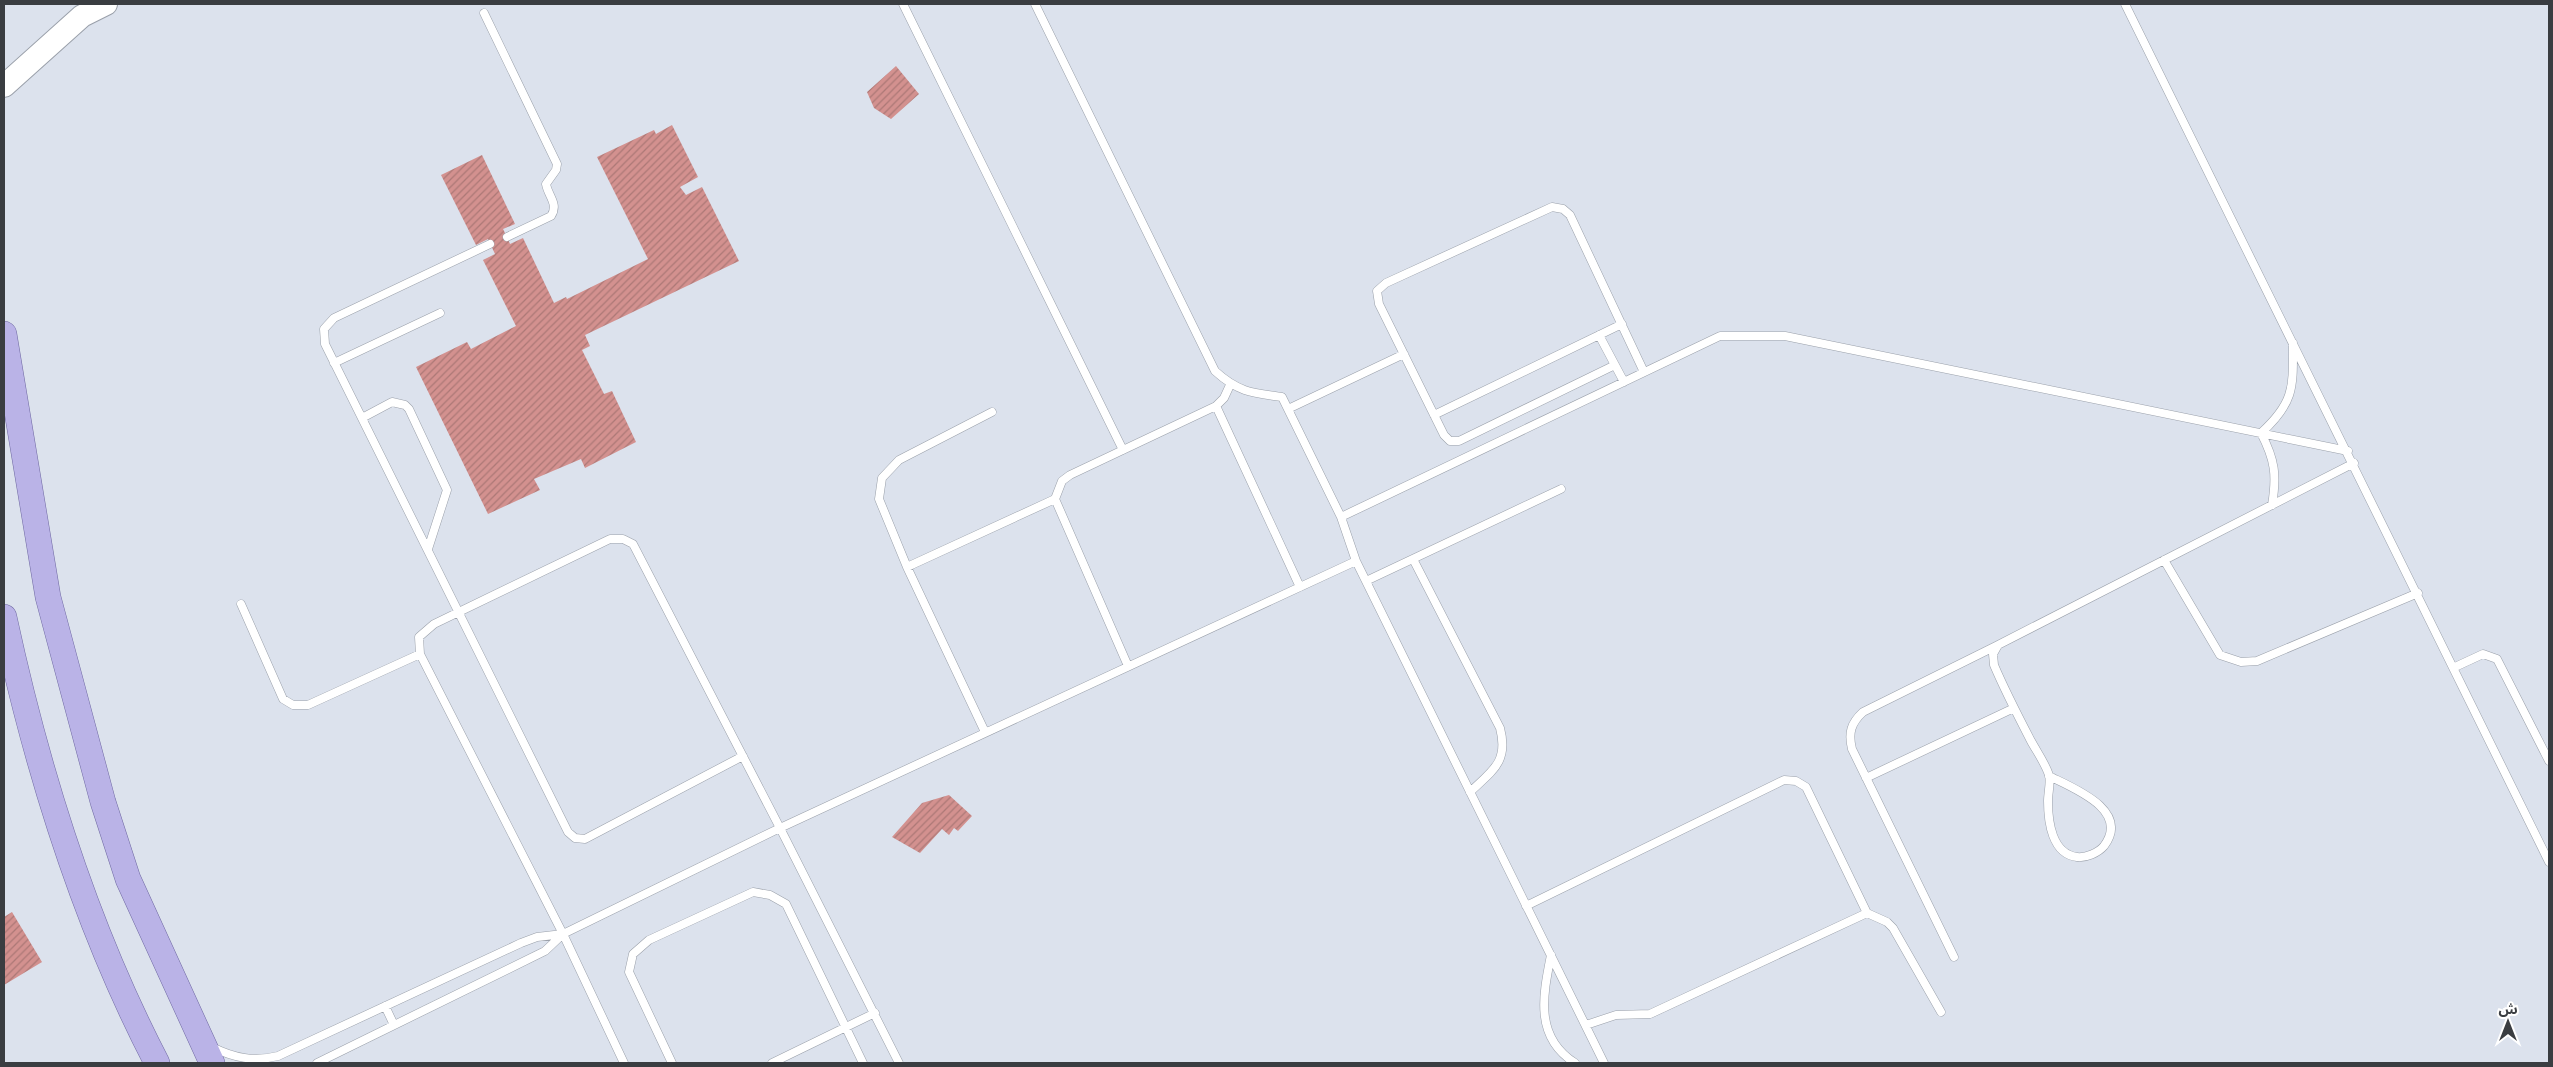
<svg xmlns="http://www.w3.org/2000/svg" width="2553" height="1067" viewBox="0 0 2553 1067" font-family="'Fira Sans Condensed','Noto Sans Arabic',sans-serif">
	<defs>
		<pattern id="building-hatch" width="6" height="6" patternUnits="userSpaceOnUse" patternTransform="scale(1.25)"><rect width="6" height="6" fill="#d3918f"/><path d="M-1 1l2-2M0 6l6-6M5 7l2-2" fill="none" stroke="#ac7876"/></pattern>
	</defs>
	<rect width="100%" height="100%" fill="#dce2ed"/>
	<path fill="url(#building-hatch)" d="M 896,66 L 919,94 L 891,119 L 874,108 L 867,92 Z
		M 672,125 L 698,177 L 680,187 L 686,195 L 702,187 L 739,261 L 585,335 L 590,346 L 582,350 L 604,394 L 612,391 L 636,442 L 585,468 L 581,459 L 534,479 L 540,490 L 488,514 L 416,367 L 467,342 L 471,349 L 516,326 L 483,260 L 495,254 L 488,239 L 476,245 L 441,175 L 482,155 L 515,224 L 503,229 L 507,237 L 510,244 L 523,238 L 554,303 L 566,297 L 567,299 L 648,259 L 597,157 L 654,130 L 656,134 Z
		M 949,795 L 972,816 L 958,831 L 954,828 L 949,835 L 942,829 L 920,853 L 892,837 L 922,803 Z
		M 12,912 L 42,962 L 4,985 L 4,917 Z"/>
	<g fill="none" stroke-linecap="round" stroke-linejoin="round">
		<defs>
			<path id="lane" d="M 903,4 L 1123,450
				M 1035,4 L 1215,371 C 1238,392 1252,393 1282,397 L 1341,517 L 1356,561 L 1604,1063
				M 2125,4 L 2549,862
				M 484,13 L 557,164 L 556,170 L 546,184 C 548,196 559,204 551,216 L 507,237
				M 490,244 L 334,318 L 324,329 L 325,344 L 568,832 L 575,838 L 585,839 L 743,756
				M 1599,335 L 1624,382
				M 334,363 L 440,313
				M 1615,365 L 1459,441 L 1450,441 L 1444,435 L 1379,304 L 1377,291 L 1386,283 L 1552,207 L 1563,209 L 1570,215 L 1644,372
				M 1216,406 L 1300,587
				M 1288,409 L 1404,354
				M 1434,415 L 1622,324
				M 362,418 L 392,402 L 405,405 L 409,409 L 447,490 L 428,549
				M 1055,499 L 1128,666
				M 2272,505 C 2277,475 2275,460 2261,433 C 2295,402 2293,387 2293,343
				M 1341,517 L 1720,336 L 1785,336 L 2348,451
				M 1413,559 L 1500,728 C 1509,762 1492,771 1470,792
				M 2164,560 L 2220,655 L 2241,662 L 2257,661 L 2418,593
				M 907,567 L 1055,499 L 1062,481 L 1070,475 L 1216,406 L 1224,398 L 1230,385
				M 1366,581 L 1561,489
				M 241,604 L 283,699 L 293,705 L 308,705 L 420,654
				M 2455,667 L 2483,654 L 2497,659 L 2549,761
				M 985,732 L 907,567 L 879,499 L 882,478 L 899,460 L 992,412
				M 2049,776 C 2073,788 2131,810 2104,846 C 2098,853 2086,858 2077,857 C 2052,854 2048,822 2048,801 C 2048,793 2051,782 2049,775 C 2045,763 2037,752 2031,741 C 2018,716 2005,691 1994,665 L 1993,654 L 1998,645 L 2354,463
				M 1866,778 L 2014,708
				M 1526,906 L 1784,780 L 1796,781 L 1806,787 L 1867,913 L 1650,1014 L 1616,1015 L 1586,1025
				M 1867,913 L 1887,922 L 1893,928 L 1941,1012
				M 1551,955 C 1543,995 1534,1037 1575,1063
				M 1954,957 L 1852,749 C 1848,733 1851,723 1863,712 L 1998,645
				M 385,1006 L 394,1025
				M 212,1047 C 234,1058 254,1062 278,1056 L 521,943 L 537,937 L 563,934
				M 317,1063 L 545,951 L 563,934 L 780,828 L 1356,561
				M 624,1063 L 563,934 L 420,654 L 419,637 L 434,624 L 610,539 L 623,539 L 633,544 L 780,828 L 899,1063
				M 672,1063 L 629,972 L 633,954 L 649,940 L 753,892 L 770,895 L 786,904 L 863,1063
				M 772,1063 L 875,1013"/>
			<path id="secondary" d="M 4,86 L 82,16 L 106,4"/>
			<path id="primary" d="M 4,334 L 48,597 L 103,802 L 128,879 L 212,1063
				M 4,617 C 37,770 84,923 157,1063"/>
		</defs>
		<use href="#lane" stroke="#9aa0aa" stroke-width="9"/>
		<use href="#secondary" stroke="#9aa0aa" stroke-width="24"/>
		<use href="#primary" stroke="#6f69a2" stroke-width="26"/>
		<use href="#lane" stroke="#fff" stroke-width="8"/>
		<use href="#secondary" stroke="#fff" stroke-width="22"/>
		<use href="#primary" stroke="#bab3e7" stroke-width="25"/>
	</g>
	<rect width="2553" height="1067" fill="none" stroke="#3a3d41" stroke-width="10"/>
	<g transform="translate(2508 1022)" stroke="#ffffff" stroke-width="4" paint-order="stroke">
	<path d="M0-4L9 19L0 12L-9 19Z" fill="#3a3d41"/>
	<text y="-8" font-size="14" font-weight="bold" text-anchor="middle" fill="#3a3d41">ش</text>
	</g>
</svg>
